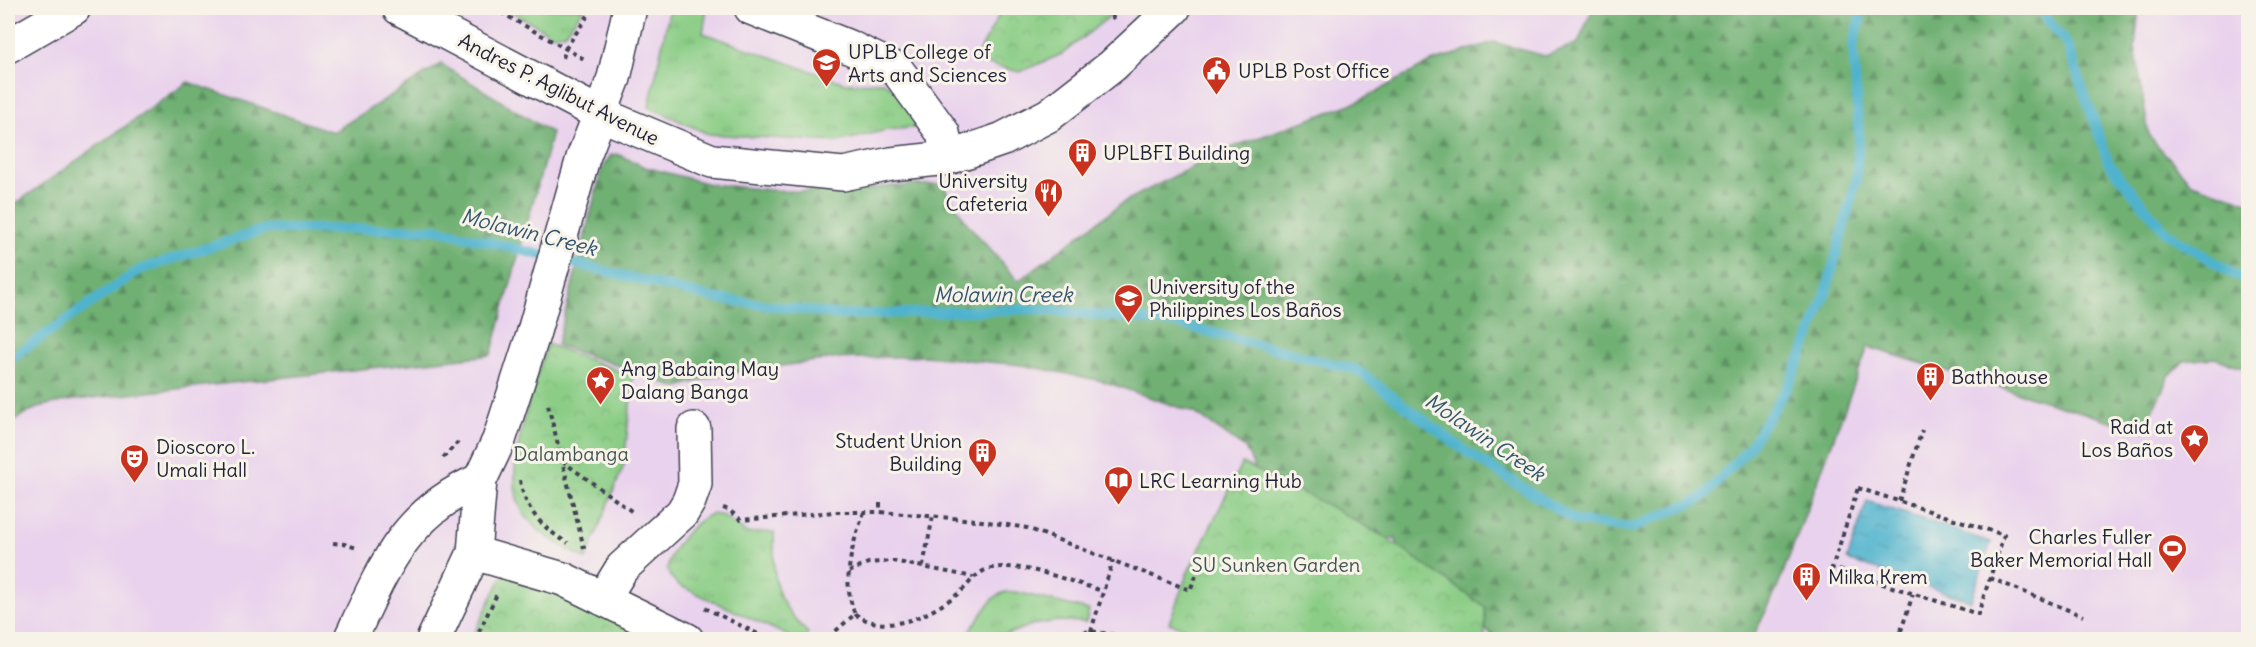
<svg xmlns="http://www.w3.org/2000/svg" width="2256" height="647" viewBox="0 0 2256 647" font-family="Delius,sans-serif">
	<defs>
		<pattern id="grass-tufts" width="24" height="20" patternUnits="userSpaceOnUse" patternTransform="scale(1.5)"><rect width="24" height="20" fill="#8bcd86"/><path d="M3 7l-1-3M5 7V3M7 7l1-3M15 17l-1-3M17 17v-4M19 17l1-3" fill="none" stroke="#78b075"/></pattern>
		<pattern id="forest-firs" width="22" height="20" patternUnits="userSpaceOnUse" patternTransform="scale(1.5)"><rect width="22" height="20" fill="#70b073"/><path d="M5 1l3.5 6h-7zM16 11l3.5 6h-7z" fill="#5c8f60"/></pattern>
		<pattern id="park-crowns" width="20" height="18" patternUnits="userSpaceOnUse" patternTransform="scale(1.5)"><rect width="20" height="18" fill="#8bcd86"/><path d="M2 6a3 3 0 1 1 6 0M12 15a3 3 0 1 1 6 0" fill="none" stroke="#78b075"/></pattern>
		<pattern id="water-ripples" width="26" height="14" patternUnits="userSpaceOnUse" patternTransform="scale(1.5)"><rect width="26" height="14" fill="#4fb3ce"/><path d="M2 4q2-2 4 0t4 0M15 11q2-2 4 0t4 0" fill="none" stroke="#4191a8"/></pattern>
	</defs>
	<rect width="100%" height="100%" fill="#f7f3e8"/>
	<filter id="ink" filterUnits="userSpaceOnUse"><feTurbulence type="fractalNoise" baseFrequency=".0167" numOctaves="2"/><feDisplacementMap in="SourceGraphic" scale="12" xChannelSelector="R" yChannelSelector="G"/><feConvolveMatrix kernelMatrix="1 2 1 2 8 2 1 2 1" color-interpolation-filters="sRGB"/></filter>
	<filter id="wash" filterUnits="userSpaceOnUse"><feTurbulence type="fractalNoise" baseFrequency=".008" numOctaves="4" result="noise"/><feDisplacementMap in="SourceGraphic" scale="24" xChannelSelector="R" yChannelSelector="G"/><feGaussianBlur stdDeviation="1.35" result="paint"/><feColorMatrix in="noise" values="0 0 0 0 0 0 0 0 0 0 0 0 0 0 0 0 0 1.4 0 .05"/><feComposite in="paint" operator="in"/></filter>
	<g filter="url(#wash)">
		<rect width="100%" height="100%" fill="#f1ead4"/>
		<path fill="#e9d2ed" d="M 8,8 L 2248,8 L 2248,639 L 8,639 Z"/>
		<path fill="url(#grass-tufts)" stroke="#567860" stroke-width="1.5" d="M 505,8 L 584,8 L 565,33 L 553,35 Z
			M 670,8 L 707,9 L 703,33 L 845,83 L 884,82 L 906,100 L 920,127 L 887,130 L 837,142 L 708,134 L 649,107 Z
			M 711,514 L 721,515 L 747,533 L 774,532 C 774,581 771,597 808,633 L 805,639 L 795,639 L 678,585 L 670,576 L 667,569 C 670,548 692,523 711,514 Z
			M 1005,592 L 1016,592 L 1089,610 L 1086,622 L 1057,621 L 1032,625 L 994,639 L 964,639 L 992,600 L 998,595 Z"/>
		<path fill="url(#forest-firs)" stroke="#496957" stroke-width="1.5" d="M 1593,8 L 2139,8 L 2135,47 L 2149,136 L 2192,183 L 2248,202 L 2248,369 L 2214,358 L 2184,361 L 2169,376 L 2143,431 L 1868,347 L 1777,589 L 1752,639 L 1491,639 L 1491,634 L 1466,608 L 1416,589 L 1395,538 L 1320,544 L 1272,508 L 1246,449 L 1195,413 L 1102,381 L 1022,365 L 924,356 L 830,359 L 718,375 L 676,388 L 637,372 L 557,345 L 602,168 L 611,155 L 617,154 L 645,167 L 710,184 L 782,191 L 844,192 L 893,186 L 942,184 L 967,223 L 1018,281 L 1124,202 L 1225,150 L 1359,101 L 1431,62 L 1494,42 L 1545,56 L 1578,43 Z
			M 441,64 L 552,133 L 491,355 L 75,400 C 49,404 26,407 8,428 L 8,209 L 188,82 L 333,132 Z"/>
		<path fill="url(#park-crowns)" stroke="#567860" stroke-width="1.5" d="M 1003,8 L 1120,8 L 1062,54 L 1020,72 L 974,61 Z
			M 547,344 L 633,376 L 624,465 L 586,559 C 562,546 535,534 521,509 C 501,470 535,386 547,344 Z
			M 1242,463 L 1329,506 L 1383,536 L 1485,607 L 1485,639 L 1218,640 L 1169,623 L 1187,574 Z
			M 507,573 L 680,640 L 471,640 L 500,580 Z"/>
		<path fill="url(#water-ripples)" stroke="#386a84" stroke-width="1.5" d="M 1867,501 L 1991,542 L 1971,601 L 1847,560 Z"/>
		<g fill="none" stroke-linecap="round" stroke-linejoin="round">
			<path stroke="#4fb3ce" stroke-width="10" d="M 2038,8 L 2067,44 L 2109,164 L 2167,233 L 2235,275 L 2248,279
				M 8,360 L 139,270 L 265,229 L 437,229 L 713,298 L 841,315 L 1038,309 L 1174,323 L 1357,370 L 1468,453 L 1576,521 L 1631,528 L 1701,499 L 1748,449 L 1788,386 L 1809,339 L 1826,292 L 1856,181 L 1859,136 L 1853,45 L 1863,8"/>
		</g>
	</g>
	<g filter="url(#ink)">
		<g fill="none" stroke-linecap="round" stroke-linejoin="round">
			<defs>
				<path id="minor" d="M 399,8 L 600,114 L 712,161 L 843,174 L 891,164 L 948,158 L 1003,139 L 1049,115 L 1112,66 L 1174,8
					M 751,8 L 849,47 L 897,70 L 943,133 L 948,158
					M 8,46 L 74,8
					M 474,553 L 563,579 L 687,640
					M 603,599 L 622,568 L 682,513 L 689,501 L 695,484 L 694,429
					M 350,640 C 383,569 403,514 480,480
					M 433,640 L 474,553 L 480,480 L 499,440 L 533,335 L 583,158 L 614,78 L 630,8"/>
			</defs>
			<use href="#minor" stroke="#414052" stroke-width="36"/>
			<path stroke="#414052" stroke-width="4" stroke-dasharray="4.5 4.5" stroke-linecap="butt" d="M 493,8 L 584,59
				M 1106,8 L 1114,19
				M 563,58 L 566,48 L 593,8
				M 548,405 L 585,552
				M 443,458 L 458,442
				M 562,461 L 634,513
				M 520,480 C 524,509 543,529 568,543
				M 1858,488 L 2004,535 L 1978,614 L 1832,568 Z
				M 1899,501 L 1922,430
				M 880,503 L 880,512
				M 723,508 L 729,510 L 741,520 L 834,512 L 880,512 L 975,520 L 1027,528 L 1190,590 L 1204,557
				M 333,543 L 344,544 L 357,548
				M 923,566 L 933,516
				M 849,572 L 868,563 L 893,561 L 973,577
				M 1990,578 L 2083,616
				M 705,608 L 770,640
				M 855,614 C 888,637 931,615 959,593 C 970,584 976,571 992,568 C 1024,562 1071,582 1103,591
				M 8,637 L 16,640
				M 829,637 L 855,614 C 841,581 852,545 864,512
				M 475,640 L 497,594
				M 1030,640 L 1091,631 L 1146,640
				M 1087,640 L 1091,631 L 1113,560
				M 1898,640 L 1913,594"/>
			<use href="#minor" stroke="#fff" stroke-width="33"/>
		</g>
	</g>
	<defs>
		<symbol id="university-pin" viewBox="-11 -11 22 30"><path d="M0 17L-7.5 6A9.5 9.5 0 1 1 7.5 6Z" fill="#c8321e" stroke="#f7f3e8"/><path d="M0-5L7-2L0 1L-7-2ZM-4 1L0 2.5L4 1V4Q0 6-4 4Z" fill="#fff"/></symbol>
		<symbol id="civic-pin" viewBox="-11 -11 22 30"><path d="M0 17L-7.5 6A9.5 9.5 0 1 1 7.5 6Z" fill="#c8321e" stroke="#f7f3e8"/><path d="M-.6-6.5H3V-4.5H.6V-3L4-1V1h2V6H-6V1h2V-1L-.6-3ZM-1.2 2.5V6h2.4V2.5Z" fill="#fff"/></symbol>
		<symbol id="building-pin" viewBox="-11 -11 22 30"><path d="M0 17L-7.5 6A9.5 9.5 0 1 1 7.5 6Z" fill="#c8321e" stroke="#f7f3e8"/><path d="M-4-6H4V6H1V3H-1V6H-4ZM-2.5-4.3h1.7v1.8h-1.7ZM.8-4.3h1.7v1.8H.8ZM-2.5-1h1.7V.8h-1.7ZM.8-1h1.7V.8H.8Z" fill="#fff"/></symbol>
		<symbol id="restaurant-pin" viewBox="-11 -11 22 30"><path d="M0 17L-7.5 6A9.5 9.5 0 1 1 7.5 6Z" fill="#c8321e" stroke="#f7f3e8"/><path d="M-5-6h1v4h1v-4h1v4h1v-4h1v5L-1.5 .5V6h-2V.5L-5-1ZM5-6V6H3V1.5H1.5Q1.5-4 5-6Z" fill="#fff"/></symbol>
		<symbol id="sight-pin" viewBox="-11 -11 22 30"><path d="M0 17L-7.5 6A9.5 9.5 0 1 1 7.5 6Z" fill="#c8321e" stroke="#f7f3e8"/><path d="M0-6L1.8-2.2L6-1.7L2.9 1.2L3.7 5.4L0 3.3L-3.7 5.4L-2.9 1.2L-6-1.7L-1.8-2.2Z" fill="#fff"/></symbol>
		<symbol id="theatre-pin" viewBox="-11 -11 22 30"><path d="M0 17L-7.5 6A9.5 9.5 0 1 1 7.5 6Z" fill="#c8321e" stroke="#f7f3e8"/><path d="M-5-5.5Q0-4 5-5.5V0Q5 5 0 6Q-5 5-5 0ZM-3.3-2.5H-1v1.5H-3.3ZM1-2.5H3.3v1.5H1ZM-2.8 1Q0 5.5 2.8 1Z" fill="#fff"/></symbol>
		<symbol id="library-pin" viewBox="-11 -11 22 30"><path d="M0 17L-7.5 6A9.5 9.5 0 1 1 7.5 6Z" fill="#c8321e" stroke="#f7f3e8"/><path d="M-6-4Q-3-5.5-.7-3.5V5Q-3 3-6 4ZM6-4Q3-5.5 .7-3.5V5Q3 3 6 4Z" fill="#fff"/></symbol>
		<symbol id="stadium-pin" viewBox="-11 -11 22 30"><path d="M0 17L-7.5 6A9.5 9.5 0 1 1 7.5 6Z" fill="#c8321e" stroke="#f7f3e8"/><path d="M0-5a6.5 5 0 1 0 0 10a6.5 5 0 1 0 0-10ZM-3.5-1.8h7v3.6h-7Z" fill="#fff"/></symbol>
	</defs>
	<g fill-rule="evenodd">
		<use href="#university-pin" x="810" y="46" width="33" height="45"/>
		<use href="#civic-pin" x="1200" y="54" width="33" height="45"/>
		<use href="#building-pin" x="1066" y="136" width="33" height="45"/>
		<use href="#restaurant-pin" x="1032" y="176" width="33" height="45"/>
		<use href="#university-pin" x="1112" y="282" width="33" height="45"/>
		<use href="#building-pin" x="1914" y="360" width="33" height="45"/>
		<use href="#sight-pin" x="584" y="364" width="33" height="45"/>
		<use href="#sight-pin" x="2178" y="422" width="33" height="45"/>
		<use href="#building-pin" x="966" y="436" width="33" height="45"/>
		<use href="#theatre-pin" x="118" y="442" width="33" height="45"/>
		<use href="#library-pin" x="1102" y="464" width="33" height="45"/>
		<use href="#stadium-pin" x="2156" y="532" width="33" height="45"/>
		<use href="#building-pin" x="1790" y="560" width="33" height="45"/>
	</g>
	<g text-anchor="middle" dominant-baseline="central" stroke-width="6" stroke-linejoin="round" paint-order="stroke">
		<g font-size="20" fill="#22223b" stroke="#f7f3e8" text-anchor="start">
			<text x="848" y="51">UPLB College of<tspan x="848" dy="23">Arts and Sciences</tspan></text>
			<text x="1238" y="70">UPLB Post Office</text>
			<text x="1103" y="152">UPLBFI Building</text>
			<text x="1028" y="180" text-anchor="end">University<tspan x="1028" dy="23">Cafeteria</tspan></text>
			<text x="1149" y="286">University of the<tspan x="1149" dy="23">Philippines Los Baños</tspan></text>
			<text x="621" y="368">Ang Babaing May<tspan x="621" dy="23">Dalang Banga</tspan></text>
			<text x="1951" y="376">Bathhouse</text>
			<text x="2173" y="426" text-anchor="end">Raid at<tspan x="2173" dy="23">Los Baños</tspan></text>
			<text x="962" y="440" text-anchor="end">Student Union<tspan x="962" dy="23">Building</tspan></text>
			<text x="156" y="446">Dioscoro L.<tspan x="156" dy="23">Umali Hall</tspan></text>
			<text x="1139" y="480">LRC Learning Hub</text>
			<text x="2152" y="536" text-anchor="end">Charles Fuller<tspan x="2152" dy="23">Baker Memorial Hall</tspan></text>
			<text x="1828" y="576">Milka Krem</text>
		</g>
		<g font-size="20" fill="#22223b" stroke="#f7f3e8">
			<text transform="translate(559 89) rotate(27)">Andres P. Aglibut Avenue</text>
		</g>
		<g font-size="20" fill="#425552" stroke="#f7f3e8">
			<text x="571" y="453">Dalambanga</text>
			<text x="1276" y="564">SU Sunken Garden</text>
		</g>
		<g font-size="21" font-style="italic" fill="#32556e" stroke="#f7f3e8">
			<text transform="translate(529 232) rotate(14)">Molawin Creek</text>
			<text x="1003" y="294">Molawin Creek</text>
			<text transform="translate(1485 437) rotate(34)">Molawin Creek</text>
		</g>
	</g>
	<rect width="2256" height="647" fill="none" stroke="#f7f3e8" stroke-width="30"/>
</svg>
